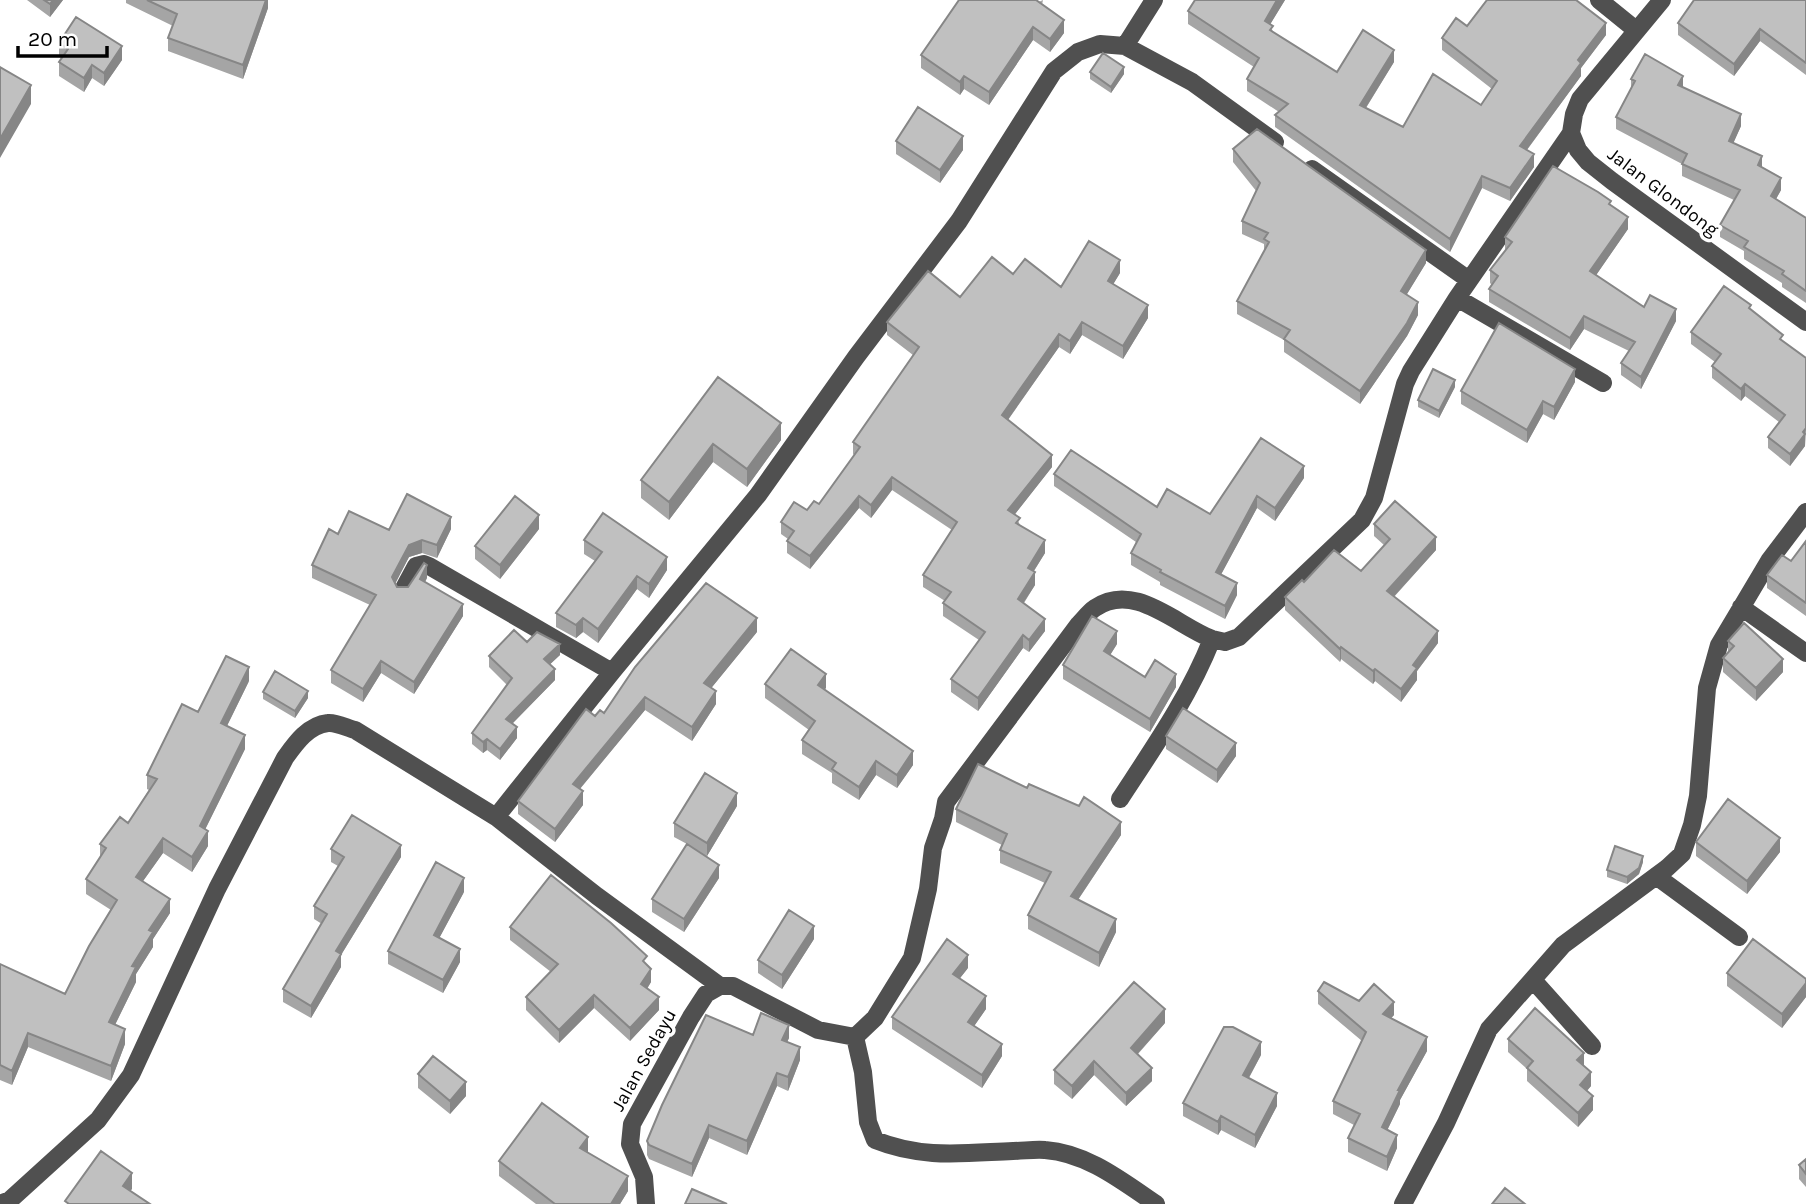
<svg xmlns="http://www.w3.org/2000/svg" width="1806" height="1204" viewBox="0 0 1806 1204" font-family="Karla,sans-serif">
	<rect width="100%" height="100%" fill="#fff"/>
	<g fill="none" stroke-linecap="round" stroke-linejoin="round">
		<path stroke="#505050" stroke-width="18" d="M 1599,0 L 1636,30
			M 1662,0 L 1580,99 L 1574,114 L 1571,133 L 1578,150 L 1588,162 L 1612,181 L 1806,322
			M 1125,46 L 1154,0
			M 1312,169 L 1469,280
			M 1457,298 L 1603,383
			M 403,590 L 416,566 L 424,564 L 429,566 L 612,672
			M 1741,607 L 1806,653
			M 1120,799 C 1154,747 1189,697 1212,639
			M 496,817 L 612,672 L 758,495 L 856,357 L 959,221 L 1054,71 L 1078,52 L 1100,44 L 1125,46 L 1192,82 L 1275,142
			M 1656,876 L 1739,937
			M 1533,980 L 1592,1046
			M 855,1037 L 863,1072 L 868,1122 L 875,1140 C 922,1159 963,1153 1013,1151 C 1023,1151 1035,1149 1045,1150 C 1087,1153 1122,1181 1156,1204
			M 0,1204 L 10,1200 L 98,1120 L 131,1075 L 217,889 L 285,758 C 295,744 308,725 328,723 C 336,722 347,728 355,730 L 496,817 L 597,896 L 720,986 L 733,986 L 818,1030 L 855,1037 L 875,1018 L 912,958 L 928,889 L 933,848 L 943,819 L 946,802 L 1079,624 C 1084,619 1089,612 1095,608 C 1134,581 1176,625 1212,639 L 1225,642 L 1239,637 L 1362,520 L 1374,498 L 1405,384 L 1411,371 L 1457,298 L 1571,133
			M 646,1204 L 644,1177 L 630,1144 L 632,1124 L 691,1017 L 706,994 L 720,986
			M 1403,1204 L 1446,1123 L 1489,1029 L 1563,945 L 1667,868 L 1682,854 L 1692,825 L 1698,796 L 1707,688 L 1719,645 L 1769,561 L 1806,512"/>
	</g>
	<path fill="#a5a5a5" d="M 27,0 L 63,0 L 50,17 Z
		M 126,0 L 268,0 L 268,8 L 243,79 L 168,51 L 168,38 L 173,26 L 126,3 Z
		M 1043,0 L 1042,5 L 1064,33 L 1050,52 L 1033,40 L 989,105 L 964,89 L 960,95 L 921,68 L 921,55 Z
		M 1195,0 L 1285,0 L 1270,24 L 1273,32 L 1337,72 L 1394,62 L 1366,108 L 1403,127 L 1481,105 L 1492,89 L 1442,50 L 1442,38 L 1467,26 L 1606,35 L 1581,68 L 1581,76 L 1527,150 L 1534,167 L 1510,201 L 1482,188 L 1450,252 L 1275,127 L 1275,115 L 1279,112 L 1247,91 L 1247,79 L 1254,67 L 1188,24 L 1188,11 Z
		M 1806,0 L 1806,75 L 1760,41 L 1734,76 L 1678,35 L 1678,23 Z
		M 59,43 L 122,60 L 104,86 L 92,78 L 84,92 L 59,76 L 59,62 L 61,58 L 59,57 Z
		M 1090,72 L 1124,74 L 1111,93 L 1090,79 Z
		M 1631,79 L 1683,88 L 1741,126 L 1733,143 L 1762,167 L 1781,190 L 1776,199 L 1806,218 L 1806,303 L 1782,287 L 1782,283 L 1744,259 L 1744,251 L 1720,237 L 1720,225 L 1734,200 L 1682,176 L 1682,164 L 1616,129 L 1616,117 L 1631,88 Z
		M 896,141 L 963,150 L 940,183 L 896,154 Z
		M 1233,149 L 1426,263 L 1406,295 L 1418,315 L 1407,336 L 1360,404 L 1284,352 L 1284,340 L 1237,314 L 1237,301 L 1264,252 L 1264,244 L 1242,234 L 1242,221 L 1257,192 L 1233,162 Z
		M 1611,205 L 1628,229 L 1596,275 L 1644,307 L 1676,321 L 1641,389 L 1621,375 L 1621,363 L 1629,351 L 1584,329 L 1570,350 L 1489,302 L 1489,289 L 1492,285 L 1490,283 L 1490,270 L 1506,250 L 1505,249 L 1505,237 Z
		M 1120,273 L 1113,284 L 1148,318 L 1123,359 L 1082,335 L 1070,354 L 1059,347 L 1008,420 L 1052,467 L 1015,514 L 1020,525 L 1045,553 L 1034,571 L 1035,585 L 1024,603 L 1045,631 L 1029,652 L 1023,648 L 978,711 L 951,692 L 951,679 L 979,640 L 943,616 L 943,603 L 945,601 L 923,587 L 923,575 L 952,530 L 892,490 L 871,518 L 859,508 L 810,569 L 787,553 L 787,541 L 788,539 L 781,534 L 781,522 L 819,504 L 854,455 L 853,454 L 853,442 L 913,355 L 887,335 L 887,322 L 960,297 L 1013,274 L 1061,287 Z
		M 1751,310 L 1783,341 L 1806,358 L 1805,446 L 1790,466 L 1768,448 L 1768,437 L 1779,422 L 1745,396 L 1741,401 L 1712,378 L 1712,366 L 1715,362 L 1691,344 L 1691,332 Z
		M 718,377 L 781,440 L 747,487 L 713,462 L 669,520 L 641,498 L 641,480 Z
		M 1575,382 L 1554,420 L 1543,414 L 1527,443 L 1461,404 L 1461,391 Z
		M 1455,387 L 1439,418 L 1418,407 L 1418,400 Z
		M 1054,474 L 1157,507 L 1210,514 L 1304,478 L 1275,521 L 1257,508 L 1221,574 L 1237,595 L 1225,619 L 1160,585 L 1160,582 L 1131,565 L 1131,553 L 1136,542 L 1054,486 Z
		M 1374,524 L 1436,550 L 1394,597 L 1438,643 L 1417,671 L 1417,680 L 1401,702 L 1375,681 L 1373,684 L 1341,659 L 1340,662 L 1285,610 L 1285,597 L 1304,582 L 1361,571 L 1384,545 L 1374,536 Z
		M 451,529 L 437,558 L 422,553 L 409,557 L 395,583 L 397,587 L 408,587 L 427,578 L 425,582 L 463,616 L 414,694 L 381,673 L 363,702 L 331,683 L 331,670 L 370,605 L 312,578 L 312,565 L 338,534 L 389,530 Z
		M 539,529 L 500,579 L 475,559 L 475,546 Z
		M 584,540 L 667,570 L 649,598 L 637,589 L 598,643 L 583,632 L 576,638 L 556,627 L 556,613 L 595,561 L 584,554 Z
		M 1806,541 L 1806,616 L 1767,588 L 1767,575 L 1791,561 Z
		M 757,632 L 711,688 L 716,704 L 692,741 L 645,710 L 580,789 L 583,805 L 555,842 L 518,814 L 518,801 L 604,713 Z
		M 1728,641 L 1783,672 L 1756,701 L 1723,672 L 1723,658 L 1728,653 Z
		M 1117,644 L 1110,655 L 1145,677 L 1176,687 L 1150,732 L 1063,679 L 1063,665 Z
		M 560,655 L 550,664 L 555,680 L 512,724 L 517,738 L 500,760 L 487,750 L 483,753 L 472,744 L 472,733 L 507,685 L 489,667 L 489,656 Z
		M 249,681 L 227,726 L 245,749 L 205,829 L 208,846 L 192,872 L 163,853 L 143,881 L 170,913 L 153,939 L 153,947 L 136,974 L 136,982 L 115,1025 L 125,1044 L 111,1081 L 28,1047 L 12,1085 L 0,1080 L 0,964 L 65,994 L 111,910 L 86,894 L 86,879 L 100,858 L 100,844 L 128,823 L 149,790 L 147,789 L 147,775 Z
		M 765,684 L 826,688 L 824,689 L 913,765 L 897,788 L 876,775 L 859,800 L 832,783 L 832,773 L 802,754 L 802,740 L 809,730 L 765,698 Z
		M 263,692 L 308,698 L 295,718 L 263,699 Z
		M 1166,736 L 1236,756 L 1217,783 L 1166,749 Z
		M 737,806 L 707,856 L 719,878 L 684,932 L 652,912 L 652,899 L 687,844 L 674,837 L 674,823 Z
		M 956,809 L 1121,835 L 1078,900 L 1116,932 L 1099,967 L 1028,929 L 1028,915 L 1045,883 L 1000,863 L 1000,850 L 1002,845 L 956,822 Z
		M 1696,842 L 1780,852 L 1747,894 L 1696,856 Z
		M 331,849 L 401,857 L 341,955 L 341,967 L 311,1018 L 283,1002 L 283,989 L 322,924 L 314,919 L 314,906 L 338,866 L 331,862 Z
		M 1643,862 L 1639,874 L 1627,884 L 1607,877 L 1607,870 Z
		M 464,892 L 439,938 L 460,962 L 443,993 L 388,964 L 388,951 Z
		M 510,927 L 647,966 L 651,982 L 647,989 L 659,1010 L 630,1041 L 594,1008 L 559,1043 L 526,1010 L 526,997 L 551,972 L 510,940 Z
		M 814,939 L 782,989 L 758,973 L 758,960 Z
		M 968,968 L 960,978 L 986,1009 L 974,1026 L 1002,1056 L 982,1088 L 892,1029 L 892,1017 Z
		M 1727,973 L 1806,979 L 1806,997 L 1782,1028 L 1727,986 Z
		M 1318,991 L 1359,1001 L 1394,1015 L 1391,1018 L 1427,1051 L 1400,1100 L 1400,1104 L 1387,1130 L 1397,1148 L 1387,1171 L 1348,1152 L 1348,1138 L 1354,1125 L 1333,1114 L 1333,1101 L 1362,1041 L 1318,1004 Z
		M 1165,1023 L 1138,1054 L 1152,1081 L 1126,1106 L 1094,1075 L 1072,1099 L 1054,1084 L 1054,1070 Z
		M 753,1035 L 789,1038 L 787,1042 L 800,1060 L 788,1091 L 777,1086 L 747,1155 L 709,1138 L 692,1177 L 649,1159 L 647,1155 L 647,1141 Z
		M 1508,1039 L 1584,1066 L 1591,1086 L 1587,1091 L 1593,1110 L 1578,1127 L 1527,1081 L 1527,1069 L 1508,1052 Z
		M 1261,1055 L 1249,1078 L 1277,1106 L 1255,1148 L 1221,1130 L 1218,1135 L 1183,1116 L 1183,1103 Z
		M 418,1074 L 466,1096 L 450,1114 L 418,1088 Z
		M 588,1152 L 628,1191 L 620,1204 L 536,1204 L 499,1176 L 499,1161 Z
		M 1806,1159 L 1806,1187 L 1799,1179 L 1799,1165 Z"/>
	<path fill="#868686" d="M 53,0 L 63,0 L 50,17 L 50,4 Z
		M 266,0 L 268,0 L 268,8 L 243,79 L 243,65 Z
		M 1277,0 L 1285,0 L 1265,33 L 1265,21 Z
		M 1064,20 L 1064,33 L 1050,52 L 1050,39 Z
		M 1606,23 L 1606,35 L 1581,68 L 1581,76 L 1520,159 L 1520,146 L 1578,60 Z
		M 1033,27 L 1033,40 L 989,105 L 989,92 Z
		M 1760,29 L 1760,41 L 1734,76 L 1734,64 Z
		M 122,46 L 122,60 L 104,86 L 104,73 Z
		M 1394,50 L 1394,62 L 1360,117 L 1360,105 Z
		M 92,65 L 92,78 L 84,92 L 84,78 Z
		M 1124,67 L 1124,74 L 1111,93 L 1111,87 Z
		M 964,76 L 964,89 L 960,95 L 960,82 Z
		M 1683,76 L 1683,88 L 1678,85 Z
		M 31,85 L 31,104 L 0,158 L 0,139 Z
		M 1741,114 L 1741,126 L 1729,153 L 1729,141 Z
		M 963,136 L 963,150 L 940,183 L 940,170 Z
		M 1534,154 L 1534,167 L 1510,201 L 1510,188 Z
		M 1762,156 L 1762,168 L 1758,165 Z
		M 1482,176 L 1482,188 L 1450,252 L 1450,239 Z
		M 1781,178 L 1781,190 L 1771,208 L 1771,196 Z
		M 1628,217 L 1628,229 L 1590,284 L 1590,271 Z
		M 1426,250 L 1426,263 L 1401,304 L 1401,291 Z
		M 1120,260 L 1120,273 L 1108,293 L 1108,281 Z
		M 1418,302 L 1418,315 L 1407,336 L 1360,404 L 1360,391 Z
		M 1148,305 L 1148,318 L 1123,359 L 1123,346 Z
		M 1676,309 L 1676,321 L 1641,389 L 1641,377 Z
		M 1584,316 L 1584,329 L 1570,350 L 1570,338 Z
		M 1082,322 L 1082,335 L 1070,354 L 1070,341 Z
		M 1059,334 L 1059,347 L 1002,428 L 1002,415 Z
		M 1575,369 L 1575,382 L 1554,420 L 1554,407 Z
		M 1455,380 L 1455,387 L 1439,418 L 1439,411 Z
		M 1745,384 L 1745,396 L 1741,401 L 1741,389 Z
		M 1543,401 L 1543,414 L 1527,443 L 1527,430 Z
		M 781,423 L 781,440 L 747,487 L 747,469 Z
		M 1806,428 L 1805,446 L 1790,466 L 1790,454 Z
		M 713,444 L 713,462 L 669,520 L 669,502 Z
		M 1052,455 L 1052,467 L 1008,523 L 1008,510 Z
		M 1304,466 L 1304,478 L 1275,521 L 1275,508 Z
		M 892,477 L 892,490 L 871,518 L 871,505 Z
		M 859,496 L 859,508 L 810,569 L 810,556 Z
		M 1257,496 L 1257,508 L 1216,584 L 1216,572 Z
		M 539,515 L 539,529 L 500,579 L 500,565 Z
		M 451,517 L 451,529 L 437,558 L 437,545 Z
		M 1436,537 L 1436,550 L 1387,604 L 1387,591 Z
		M 422,540 L 422,553 L 409,557 L 392,590 L 392,577 L 409,545 Z
		M 1045,540 L 1045,553 L 1028,580 L 1028,568 Z
		M 667,557 L 667,570 L 649,598 L 649,584 Z
		M 427,565 L 427,578 L 420,591 L 420,579 Z
		M 1035,572 L 1035,585 L 1018,611 L 1018,599 Z
		M 637,576 L 637,589 L 598,643 L 598,629 Z
		M 1237,583 L 1237,595 L 1225,619 L 1225,606 Z
		M 463,604 L 463,616 L 414,694 L 414,682 Z
		M 583,618 L 583,632 L 576,638 L 576,625 Z
		M 757,618 L 757,632 L 704,697 L 704,683 Z
		M 1045,619 L 1045,631 L 1029,652 L 1029,640 Z
		M 1117,631 L 1117,644 L 1104,665 L 1104,651 Z
		M 1438,631 L 1438,643 L 1417,671 L 1417,680 L 1401,702 L 1401,689 L 1413,665 Z
		M 1023,635 L 1023,648 L 978,711 L 978,698 Z
		M 560,644 L 560,655 L 544,670 L 544,659 Z
		M 1341,647 L 1341,659 L 1340,662 L 1340,649 Z
		M 1783,659 L 1783,672 L 1756,701 L 1756,688 Z
		M 381,661 L 381,673 L 363,702 L 363,689 Z
		M 249,667 L 249,681 L 221,738 L 221,723 Z
		M 555,669 L 555,680 L 506,730 L 506,719 Z
		M 1375,669 L 1375,681 L 1373,684 L 1373,671 Z
		M 826,674 L 826,688 L 818,698 L 818,685 Z
		M 1176,674 L 1176,687 L 1150,732 L 1150,719 Z
		M 308,691 L 308,698 L 295,718 L 295,711 Z
		M 716,691 L 716,704 L 692,741 L 692,727 Z
		M 645,697 L 645,710 L 573,797 L 573,784 Z
		M 517,727 L 517,738 L 500,760 L 500,749 Z
		M 245,735 L 245,749 L 200,840 L 200,826 Z
		M 487,739 L 487,750 L 483,753 L 483,742 Z
		M 1236,743 L 1236,756 L 1217,783 L 1217,770 Z
		M 913,751 L 913,765 L 897,788 L 897,775 Z
		M 876,761 L 876,775 L 859,800 L 859,787 Z
		M 583,791 L 583,805 L 555,842 L 555,829 Z
		M 737,793 L 737,806 L 707,856 L 707,843 Z
		M 1121,822 L 1121,835 L 1071,910 L 1071,896 Z
		M 208,831 L 208,846 L 192,872 L 192,857 Z
		M 163,838 L 163,853 L 136,891 L 136,877 Z
		M 1780,838 L 1780,852 L 1747,894 L 1747,881 Z
		M 401,845 L 401,857 L 341,955 L 341,967 L 311,1018 L 311,1006 L 336,951 Z
		M 1643,856 L 1643,862 L 1639,874 L 1627,884 L 1627,877 Z
		M 719,865 L 719,878 L 684,932 L 684,919 Z
		M 464,878 L 464,892 L 434,948 L 434,935 Z
		M 170,899 L 170,913 L 153,939 L 153,947 L 136,974 L 136,982 L 109,1037 L 109,1022 L 132,966 L 149,930 Z
		M 1116,919 L 1116,932 L 1099,967 L 1099,953 Z
		M 814,926 L 814,939 L 782,989 L 782,975 Z
		M 460,949 L 460,962 L 443,993 L 443,980 Z
		M 968,955 L 968,968 L 953,987 L 953,974 Z
		M 651,969 L 651,982 L 641,998 L 641,984 Z
		M 1806,983 L 1806,997 L 1782,1028 L 1782,1014 Z
		M 594,995 L 594,1008 L 559,1043 L 559,1030 Z
		M 986,996 L 986,1009 L 968,1035 L 968,1022 Z
		M 659,997 L 659,1010 L 630,1041 L 630,1028 Z
		M 1394,1002 L 1394,1015 L 1383,1027 L 1383,1014 Z
		M 1165,1009 L 1165,1023 L 1131,1061 L 1131,1048 Z
		M 789,1025 L 789,1038 L 782,1053 L 782,1040 Z
		M 125,1029 L 125,1044 L 111,1081 L 111,1066 Z
		M 28,1033 L 28,1047 L 12,1085 L 12,1071 Z
		M 1427,1037 L 1427,1051 L 1400,1100 L 1400,1104 L 1382,1141 L 1382,1127 L 1398,1090 Z
		M 1261,1042 L 1261,1055 L 1243,1088 L 1243,1075 Z
		M 1002,1044 L 1002,1056 L 982,1088 L 982,1075 Z
		M 800,1047 L 800,1060 L 788,1091 L 788,1077 Z
		M 1584,1053 L 1584,1066 L 1577,1060 Z
		M 1094,1061 L 1094,1075 L 1072,1099 L 1072,1086 Z
		M 1152,1068 L 1152,1081 L 1126,1106 L 1126,1093 Z
		M 1591,1072 L 1591,1086 L 1580,1098 L 1580,1085 Z
		M 777,1073 L 777,1086 L 747,1155 L 747,1141 Z
		M 466,1082 L 466,1096 L 450,1114 L 450,1101 Z
		M 1277,1093 L 1277,1106 L 1255,1148 L 1255,1135 Z
		M 1593,1096 L 1593,1110 L 1578,1127 L 1578,1113 Z
		M 1221,1116 L 1221,1130 L 1218,1135 L 1218,1122 Z
		M 709,1125 L 709,1138 L 692,1177 L 692,1164 Z
		M 1397,1135 L 1397,1148 L 1387,1171 L 1387,1157 Z
		M 588,1137 L 588,1152 L 580,1163 L 580,1148 Z
		M 132,1173 L 132,1189 L 123,1202 L 123,1186 Z
		M 628,1176 L 628,1191 L 620,1204 L 611,1204 Z"/>
	<path fill="#c0c0c0" stroke="#868686" stroke-width="2" d="M 44,0 L 53,0 L 50,4 Z
		M 147,0 L 266,0 L 243,65 L 168,38 L 177,14 Z
		M 959,0 L 1036,0 L 1064,20 L 1050,39 L 1033,27 L 989,92 L 964,76 L 960,82 L 921,55 Z
		M 1195,0 L 1277,0 L 1265,21 L 1273,26 L 1270,30 L 1337,72 L 1363,30 L 1394,50 L 1360,105 L 1403,127 L 1433,74 L 1481,105 L 1497,81 L 1442,38 L 1456,18 L 1467,26 L 1487,0 L 1576,0 L 1606,23 L 1578,60 L 1581,63 L 1520,146 L 1534,154 L 1510,188 L 1482,176 L 1450,239 L 1275,115 L 1288,104 L 1247,79 L 1259,58 L 1188,11 Z
		M 1694,0 L 1806,0 L 1806,63 L 1760,29 L 1734,64 L 1678,23 Z
		M 76,17 L 122,46 L 104,73 L 92,65 L 84,78 L 59,62 L 68,49 L 59,43 Z
		M 1103,53 L 1124,67 L 1111,87 L 1090,72 Z
		M 1645,54 L 1683,76 L 1678,85 L 1741,114 L 1729,141 L 1762,156 L 1758,165 L 1781,178 L 1771,196 L 1806,218 L 1806,291 L 1782,274 L 1784,271 L 1744,247 L 1748,241 L 1720,225 L 1740,190 L 1682,164 L 1687,154 L 1616,117 L 1635,81 L 1631,79 Z
		M 0,67 L 31,85 L 0,139 Z
		M 918,107 L 963,136 L 940,170 L 896,141 Z
		M 1257,129 L 1426,250 L 1401,291 L 1418,302 L 1407,323 L 1360,391 L 1284,339 L 1290,330 L 1237,301 L 1269,242 L 1264,239 L 1268,233 L 1242,221 L 1260,183 L 1233,149 Z
		M 1553,166 L 1598,192 L 1611,201 L 1609,204 L 1628,217 L 1590,271 L 1644,307 L 1650,295 L 1676,309 L 1641,377 L 1621,363 L 1635,342 L 1584,316 L 1570,338 L 1489,289 L 1498,276 L 1490,270 L 1512,242 L 1505,237 Z
		M 1089,241 L 1120,260 L 1108,281 L 1148,305 L 1123,346 L 1082,322 L 1070,341 L 1059,334 L 1002,415 L 1052,455 L 1008,510 L 1020,518 L 1016,523 L 1045,540 L 1028,568 L 1035,572 L 1018,599 L 1045,619 L 1029,640 L 1023,635 L 978,698 L 951,679 L 985,632 L 943,603 L 951,592 L 923,575 L 957,522 L 892,477 L 871,505 L 859,496 L 810,556 L 787,541 L 794,531 L 781,522 L 794,502 L 807,510 L 814,501 L 819,504 L 860,447 L 853,442 L 919,347 L 887,322 L 928,271 L 960,297 L 992,257 L 1013,274 L 1025,259 L 1061,287 Z
		M 1724,286 L 1751,305 L 1749,308 L 1783,335 L 1780,339 L 1806,358 L 1806,428 L 1803,432 L 1805,434 L 1790,454 L 1768,437 L 1785,415 L 1745,384 L 1741,389 L 1712,366 L 1721,354 L 1691,332 Z
		M 1499,323 L 1575,369 L 1554,407 L 1543,401 L 1527,430 L 1461,391 Z
		M 1433,369 L 1455,380 L 1439,411 L 1418,400 Z
		M 718,377 L 781,423 L 747,469 L 713,444 L 669,502 L 641,480 Z
		M 1261,438 L 1304,466 L 1275,508 L 1257,496 L 1216,572 L 1237,583 L 1225,606 L 1160,572 L 1161,570 L 1131,553 L 1141,534 L 1054,474 L 1071,450 L 1157,507 L 1167,489 L 1210,514 Z
		M 407,494 L 451,517 L 437,545 L 422,540 L 409,545 L 392,577 L 397,587 L 408,587 L 424,563 L 427,565 L 420,579 L 463,604 L 414,682 L 381,661 L 363,689 L 331,670 L 376,595 L 312,565 L 329,529 L 338,534 L 349,511 L 389,530 Z
		M 515,496 L 539,515 L 500,565 L 475,546 Z
		M 1395,501 L 1436,537 L 1387,591 L 1438,631 L 1413,665 L 1417,668 L 1401,689 L 1375,669 L 1373,671 L 1341,647 L 1340,649 L 1285,597 L 1302,580 L 1304,582 L 1334,550 L 1361,571 L 1390,539 L 1374,524 Z
		M 603,513 L 667,557 L 649,584 L 637,576 L 598,629 L 583,618 L 576,625 L 556,613 L 602,552 L 584,540 Z
		M 1806,541 L 1806,603 L 1767,575 L 1782,555 L 1791,561 Z
		M 706,583 L 757,618 L 704,683 L 716,691 L 692,727 L 645,697 L 573,784 L 583,791 L 555,829 L 518,801 L 586,709 L 595,716 L 600,710 L 604,713 L 635,667 Z
		M 1092,616 L 1117,631 L 1104,651 L 1145,677 L 1155,660 L 1176,674 L 1150,719 L 1063,665 Z
		M 1744,623 L 1783,659 L 1756,688 L 1723,658 L 1734,646 L 1728,641 Z
		M 514,630 L 527,642 L 537,632 L 560,644 L 544,659 L 555,669 L 506,719 L 517,727 L 500,749 L 487,739 L 483,742 L 472,733 L 512,678 L 489,656 Z
		M 791,649 L 826,674 L 818,685 L 913,751 L 897,775 L 876,761 L 859,787 L 832,769 L 836,763 L 802,740 L 815,721 L 765,684 Z
		M 226,656 L 249,667 L 221,723 L 245,735 L 200,826 L 208,831 L 192,857 L 163,838 L 136,877 L 170,899 L 149,930 L 153,932 L 132,966 L 136,967 L 109,1022 L 125,1029 L 111,1066 L 28,1033 L 12,1071 L 0,1065 L 0,964 L 65,994 L 89,946 L 117,900 L 86,879 L 106,848 L 100,844 L 120,817 L 128,823 L 157,779 L 147,775 L 182,704 L 198,712 Z
		M 275,671 L 308,691 L 295,711 L 263,692 Z
		M 1183,708 L 1236,743 L 1217,770 L 1166,736 Z
		M 978,764 L 1027,788 L 1029,784 L 1079,806 L 1084,797 L 1121,822 L 1071,896 L 1116,919 L 1099,953 L 1028,915 L 1051,872 L 1000,850 L 1007,834 L 956,809 Z
		M 705,773 L 737,793 L 707,843 L 674,823 Z
		M 1728,799 L 1780,838 L 1747,881 L 1696,842 Z
		M 352,815 L 401,845 L 336,951 L 341,954 L 311,1006 L 283,989 L 327,914 L 314,906 L 344,857 L 331,849 Z
		M 687,844 L 719,865 L 684,919 L 652,899 Z
		M 1615,846 L 1643,856 L 1639,868 L 1627,877 L 1607,870 Z
		M 436,862 L 464,878 L 434,935 L 460,949 L 443,980 L 388,951 Z
		M 551,875 L 611,923 L 647,956 L 643,961 L 651,969 L 641,984 L 659,997 L 630,1028 L 594,995 L 559,1030 L 526,997 L 558,964 L 510,927 Z
		M 789,910 L 814,926 L 782,975 L 758,960 Z
		M 947,939 L 968,955 L 953,974 L 986,996 L 968,1022 L 1002,1044 L 982,1075 L 892,1017 Z
		M 1753,939 L 1806,979 L 1806,983 L 1782,1014 L 1727,973 Z
		M 1134,982 L 1165,1009 L 1131,1048 L 1152,1068 L 1126,1093 L 1094,1061 L 1072,1086 L 1054,1070 Z
		M 1324,982 L 1359,1001 L 1374,984 L 1394,1002 L 1383,1014 L 1427,1037 L 1398,1090 L 1400,1090 L 1382,1127 L 1397,1135 L 1387,1157 L 1348,1138 L 1360,1114 L 1333,1101 L 1366,1032 L 1318,991 Z
		M 1535,1008 L 1584,1053 L 1577,1060 L 1591,1072 L 1580,1085 L 1593,1096 L 1578,1113 L 1527,1068 L 1533,1061 L 1508,1039 Z
		M 761,1013 L 789,1025 L 782,1040 L 800,1047 L 788,1077 L 777,1073 L 747,1141 L 709,1125 L 692,1164 L 649,1145 L 647,1141 L 662,1105 L 706,1015 L 753,1035 Z
		M 1224,1027 L 1233,1027 L 1261,1042 L 1243,1075 L 1277,1093 L 1255,1135 L 1221,1116 L 1218,1122 L 1183,1103 Z
		M 433,1056 L 466,1082 L 450,1101 L 418,1074 Z
		M 542,1103 L 588,1137 L 580,1148 L 628,1176 L 611,1204 L 555,1204 L 499,1161 Z
		M 101,1151 L 132,1173 L 123,1186 L 150,1204 L 69,1204 L 65,1201 Z
		M 1806,1159 L 1806,1174 L 1799,1165 Z
		M 1505,1188 L 1525,1204 L 1492,1204 Z
		M 692,1189 L 727,1204 L 685,1204 Z"/>
	<g text-anchor="middle" dominant-baseline="central" stroke-width="7" stroke-linejoin="round" paint-order="stroke">
		<g font-size="19" fill="#000" stroke="#fff">
			<text transform="translate(1663 192) rotate(37)">Jalan Glondong</text>
			<text transform="translate(644 1060) rotate(-61)">Jalan Sedayu</text>
		</g>
	</g>
	<path d="M18 46v10h89v-10" fill="none" stroke="#000000" stroke-width="3.5"/>
	<text x="28" y="46" font-size="21" fill="#000000" stroke="#ffffff" stroke-width="5" paint-order="stroke">20 m</text>
</svg>
